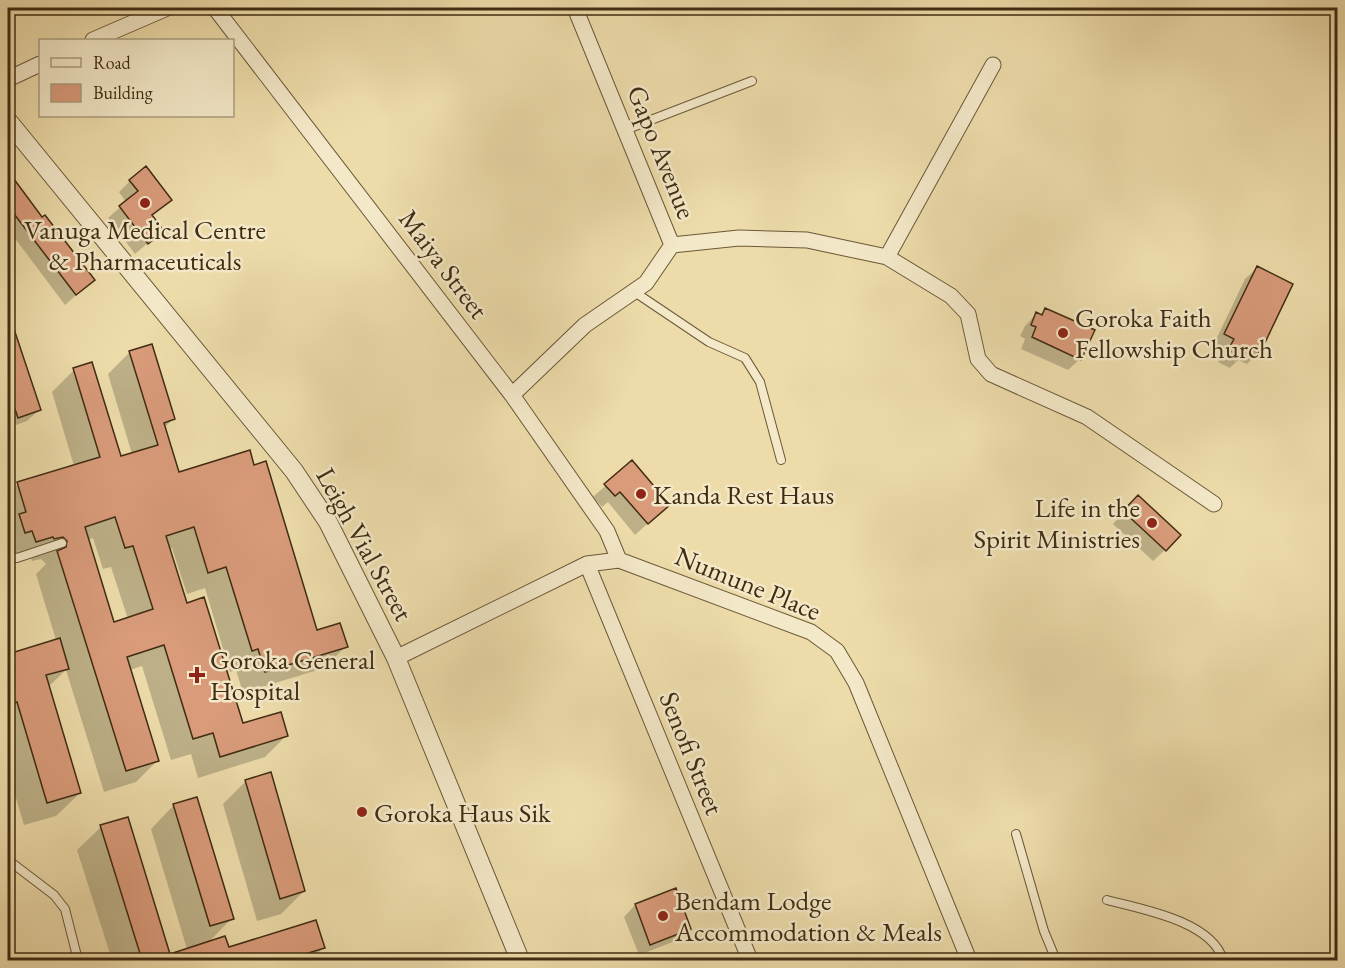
<svg xmlns="http://www.w3.org/2000/svg" width="1345" height="968" viewBox="0 0 1345 968" font-family="'EB Garamond',serif">
	<rect width="100%" height="100%" fill="#eddcaa"/>
	<filter id="stains"><feTurbulence type="fractalNoise" baseFrequency=".00333" numOctaves="4"/><feColorMatrix values="0 0 0 0 .2 0 0 0 0 .09 0 0 0 0 .02 0 0 0 .5 -.17"/></filter>
	<radialGradient id="worn" r=".72"><stop offset=".6" stop-color="#630" stop-opacity="0"/><stop offset="1" stop-color="#630" stop-opacity=".3"/></radialGradient>
	<path fill="#0003" fill-rule="evenodd" d="M 8,173 L 42,220 L 93,280 L 65,305 L 8,229 Z
		M 130,181 L 170,200 L 151,217 L 162,231 L 135,254 L 108,218 L 126,202 L 119,192 Z
		M 1257,268 L 1258,352 L 1247,364 L 1238,360 L 1230,368 L 1218,362 L 1223,351 L 1213,346 L 1245,279 Z
		M 1046,309 L 1080,359 L 1068,370 L 1021,349 L 1025,339 L 1020,336 L 1025,326 L 1036,314 L 1040,315 Z
		M 15,338 L 39,410 L 27,421 L 8,428 L 8,341 Z
		M 130,352 L 173,419 L 164,428 L 178,473 L 316,632 L 346,646 L 324,668 L 243,693 L 236,670 L 230,672 L 205,588 L 187,594 L 172,548 L 168,549 L 186,604 L 243,725 L 287,735 L 265,757 L 198,778 L 191,754 L 171,760 L 142,666 L 130,670 L 158,760 L 136,782 L 104,792 L 66,670 L 48,687 L 80,793 L 56,816 L 24,825 L 8,771 L 8,655 L 56,640 L 36,574 L 46,564 L 41,559 L 32,561 L 31,558 L 14,563 L 10,552 L 8,553 L 8,494 L 18,484 L 74,466 L 52,392 L 74,370 L 120,458 L 132,454 L 108,374 ZM 93,538 L 103,569 L 111,567 L 128,619 L 113,624 L 87,540 Z
		M 632,462 L 668,505 L 635,535 L 608,502 L 602,507 L 593,497 Z
		M 1126,509 L 1165,550 L 1153,561 L 1113,524 Z
		M 246,781 L 304,891 L 281,914 L 257,921 L 223,804 Z
		M 174,805 L 232,918 L 207,944 L 228,949 L 323,948 L 311,960 L 112,960 L 77,850 L 101,827 L 127,819 L 169,956 L 187,949 L 151,829 Z
		M 675,890 L 690,928 L 678,940 L 639,955 L 624,917 L 635,905 Z"/>
	<path fill="#d99b7a" stroke="#402c12" stroke-width="1.5" fill-rule="evenodd" d="M 146,166 L 172,200 L 152,215 L 164,231 L 148,244 L 119,206 L 138,191 L 129,180 Z
		M 8,171 L 42,217 L 45,215 L 95,280 L 76,295 L 8,206 Z
		M 1257,266 L 1293,284 L 1260,353 L 1248,347 L 1243,357 L 1228,350 L 1234,339 L 1224,334 Z
		M 1045,308 L 1095,330 L 1081,360 L 1032,337 L 1036,327 L 1031,325 L 1036,312 L 1042,315 Z
		M 10,317 L 41,410 L 18,418 L 8,388 L 8,318 Z
		M 152,344 L 175,419 L 164,423 L 179,472 L 250,450 L 254,465 L 266,461 L 317,630 L 340,623 L 348,647 L 265,672 L 258,649 L 252,651 L 226,567 L 208,573 L 194,527 L 166,536 L 187,603 L 204,597 L 243,723 L 281,712 L 288,736 L 220,757 L 213,733 L 193,739 L 164,645 L 127,657 L 159,761 L 126,771 L 57,551 L 66,547 L 67,541 L 63,537 L 54,539 L 53,537 L 36,542 L 32,531 L 25,533 L 19,514 L 26,512 L 17,482 L 100,457 L 73,368 L 92,362 L 121,456 L 158,445 L 129,351 ZM 115,517 L 125,548 L 133,546 L 153,609 L 114,622 L 85,527 Z
		M 632,460 L 670,505 L 648,524 L 620,492 L 615,496 L 604,484 Z
		M 1138,495 L 1181,535 L 1166,551 L 1123,511 Z
		M 60,638 L 69,669 L 46,675 L 81,793 L 47,803 L 17,702 L 10,704 L 8,694 L 8,654 Z
		M 271,772 L 305,891 L 280,899 L 245,780 Z
		M 197,797 L 234,919 L 210,926 L 173,804 Z
		M 128,817 L 170,954 L 225,936 L 229,947 L 316,920 L 325,948 L 285,960 L 142,960 L 100,825 Z
		M 676,888 L 691,929 L 650,945 L 635,904 Z"/>
	<g fill="none" stroke-linecap="round" stroke-linejoin="round">
		<defs>
			<path id="service" d="M 625,130 L 752,81
				M 633,291 L 709,342 L 745,358 L 760,382 L 781,460
				M 8,556 L 17,558 L 62,543
				M 1016,834 L 1044,931 L 1056,960
				M 8,860 L 54,895 L 65,909 L 78,960
				M 1107,900 C 1141,909 1212,921 1223,960"/>
			<path id="minor" d="M 215,8 L 512,395 L 607,531 L 619,560
				M 93,40 L 167,8
				M 8,79 L 40,64
				M 672,245 L 739,238 L 807,240 L 887,257 L 951,296 L 968,314 L 978,359 L 991,374 L 1087,417 L 1214,504
				M 887,257 L 993,65
				M 512,395 L 585,325 L 646,283 L 672,245 L 575,8
				M 587,564 L 750,960
				M 396,658 L 587,564 L 619,560 L 811,632 L 837,651 L 856,683 L 969,960"/>
			<path id="tertiary" d="M 8,121 L 294,471 L 328,522 L 396,658 L 520,960"/>
		</defs>
		<use href="#service" stroke="#6b5838" stroke-width="10"/>
		<use href="#minor" stroke="#6b5838" stroke-width="17"/>
		<use href="#tertiary" stroke="#6b5838" stroke-width="20"/>
		<use href="#service" stroke="#f3e8c8" stroke-width="8"/>
		<use href="#minor" stroke="#f3e8c8" stroke-width="15"/>
		<use href="#tertiary" stroke="#f3e8c8" stroke-width="18"/>
	</g>
	<g fill="#8f2418" stroke="#f3e8c8" stroke-width="2">
		<circle cx="145" cy="203" r="6"/>
		<circle cx="1063" cy="333" r="6"/>
		<circle cx="641" cy="494" r="6"/>
		<circle cx="1152" cy="523" r="6"/>
		<path d="M194 666h6v6h6v6h-6v6h-6v-6h-6v-6h6z"/>
		<circle cx="362" cy="812" r="6"/>
		<circle cx="663" cy="916" r="6"/>
	</g>
	<g text-anchor="middle" dominant-baseline="central" stroke-width="5" stroke-linejoin="round" paint-order="stroke">
		<g font-size="27" fill="#402c12" stroke="#f3e8c8">
			<text transform="translate(662 152) rotate(68)">Gapo Avenue</text>
			<text transform="translate(444 264) rotate(53)">Maiya Street</text>
			<text transform="translate(365 544) rotate(61)">Leigh Vial Street</text>
			<text transform="translate(748 583) rotate(22)">Numune Place</text>
			<text transform="translate(692 753) rotate(68)">Senofi Street</text>
		</g>
		<g font-size="27" fill="#402c12" stroke="#f3e8c8" text-anchor="start">
			<text x="145" y="229" text-anchor="middle">Vanuga Medical Centre<tspan x="145" dy="31">&amp; Pharmaceuticals</tspan></text>
			<text x="1075" y="317">Goroka Faith<tspan x="1075" dy="31">Fellowship Church</tspan></text>
			<text x="653" y="494">Kanda Rest Haus</text>
			<text x="1140" y="507" text-anchor="end">Life in the<tspan x="1140" dy="31">Spirit Ministries</tspan></text>
			<text x="210" y="659">Goroka General<tspan x="210" dy="31">Hospital</tspan></text>
			<text x="374" y="812">Goroka Haus Sik</text>
			<text x="675" y="900">Bendam Lodge<tspan x="675" dy="31">Accommodation &amp; Meals</tspan></text>
		</g>
	</g>
	<rect width="1345" height="968" fill="none" stroke="#eddcaa" stroke-width="30"/>
	<rect x="9" y="9" width="1327" height="950" fill="none" stroke="#402c12" stroke-width="3"/>
	<rect x="15" y="15" width="1315" height="938" fill="none" stroke="#402c12" stroke-width="1.5"/>
	<rect x="39" y="39" width="195" height="78" fill="#f3e8c8" stroke="#ab9d7f" stroke-width="1.5"/>
	<rect x="51" y="58" width="30" height="9" fill="#f3e8c8" stroke="#ab9d7f" stroke-width="1.5"/>
	<text x="93" y="69" font-size="18" fill="#402c12">Road</text>
	<rect x="51" y="84" width="30" height="18" fill="#d99b7a" stroke="#ab9d7f" stroke-width="1.5"/>
	<text x="93" y="99" font-size="18" fill="#402c12">Building</text>
	<rect width="100%" height="100%" filter="url(#stains)"/>
	<rect width="100%" height="100%" fill="url(#worn)"/>
</svg>
